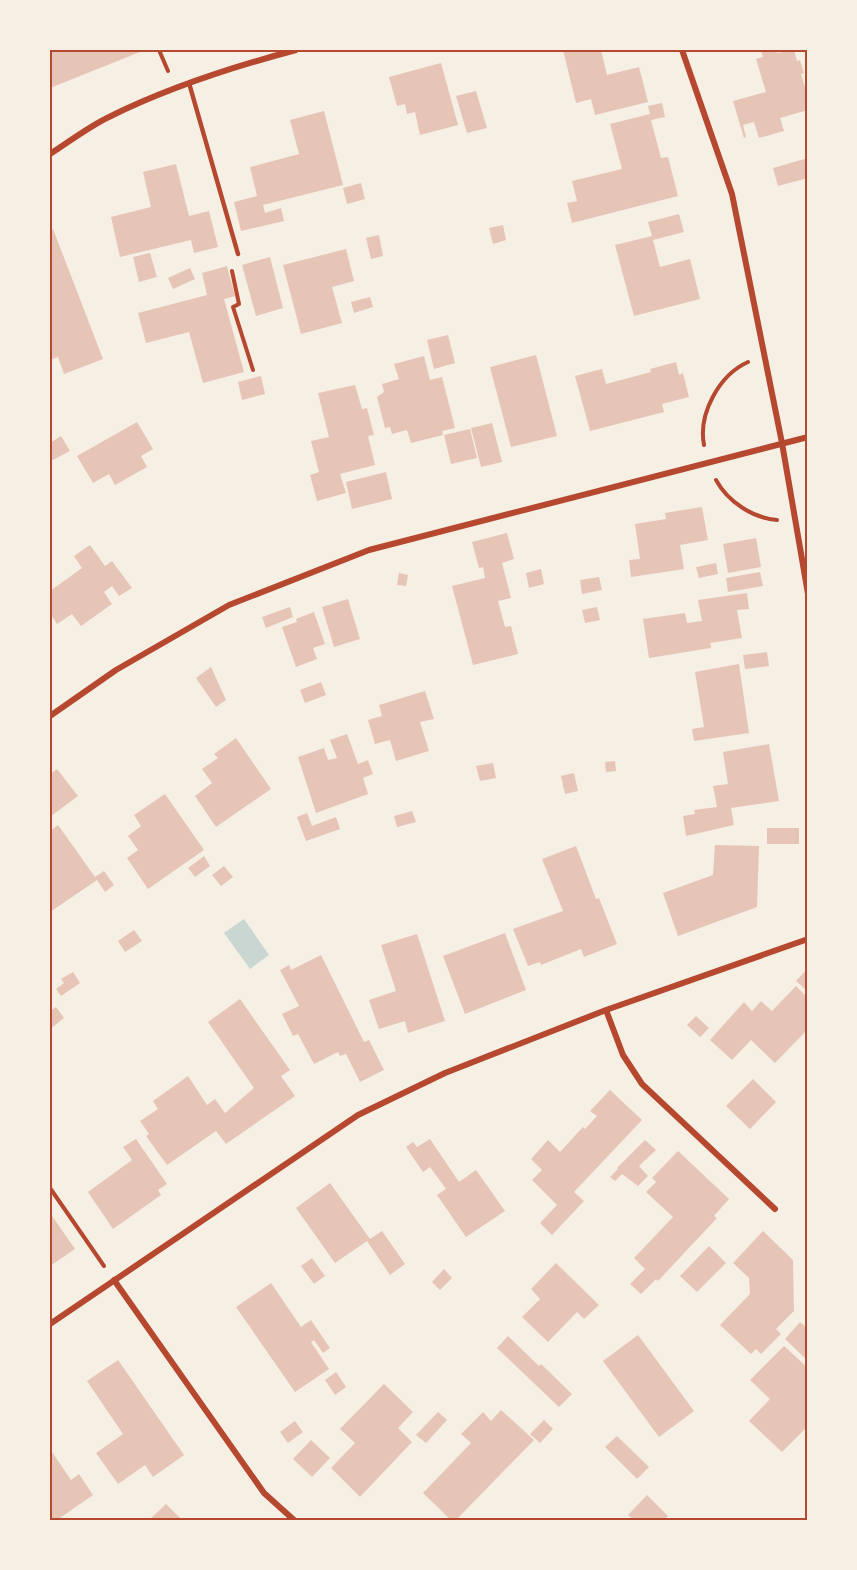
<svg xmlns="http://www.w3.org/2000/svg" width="857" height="1570" viewBox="0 0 857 1570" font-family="'Work Sans',sans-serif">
	<rect width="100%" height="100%" fill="#f6efe4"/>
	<path fill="#c9d6d2" d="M 244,919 L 269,955 L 250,969 L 224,933 Z"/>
	<path fill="#e6c5b7" d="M 50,50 L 139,50 L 140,52 L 50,88 Z
		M 563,50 L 601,50 L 607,75 L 639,67 L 648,102 L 595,115 L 591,99 L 576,103 Z
		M 761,50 L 776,50 L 777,53 L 794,50 L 797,61 L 800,60 L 804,73 L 801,74 L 808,97 L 808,110 L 780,118 L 784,131 L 759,138 L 754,122 L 743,125 L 746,137 L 744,138 L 733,101 L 766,92 L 756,59 L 763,57 Z
		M 441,63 L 458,125 L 420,135 L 415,112 L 407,114 L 405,104 L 397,106 L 389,77 Z
		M 476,91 L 487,128 L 467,133 L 456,96 Z
		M 662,103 L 665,117 L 651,120 L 661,158 L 668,157 L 678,196 L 572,223 L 567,203 L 577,201 L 572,181 L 622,169 L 610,124 L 650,114 L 648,106 Z
		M 324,111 L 343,185 L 263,205 L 265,213 L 281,208 L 284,221 L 241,231 L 234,202 L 257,196 L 250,167 L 299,154 L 290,120 Z
		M 808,158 L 808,178 L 778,186 L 773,168 Z
		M 176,164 L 189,216 L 209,211 L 218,247 L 194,253 L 191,240 L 120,257 L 111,217 L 151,207 L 143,172 Z
		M 361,183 L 365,199 L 347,204 L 343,188 Z
		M 679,214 L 684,232 L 653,240 L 660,267 L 690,259 L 700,299 L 634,316 L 615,245 L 652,236 L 648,222 Z
		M 503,225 L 506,240 L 493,244 L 489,228 Z
		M 53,229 L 103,359 L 64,374 L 58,357 L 50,360 L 50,230 Z
		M 379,235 L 383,256 L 371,259 L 366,238 Z
		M 346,249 L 354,281 L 332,287 L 342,323 L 301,334 L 283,265 Z
		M 150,253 L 157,277 L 139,282 L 133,257 Z
		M 270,257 L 283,308 L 256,316 L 242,265 Z
		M 227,266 L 235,296 L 224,299 L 244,372 L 203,383 L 189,332 L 146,343 L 138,313 L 207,295 L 202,273 Z
		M 190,268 L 195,279 L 173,289 L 168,278 Z
		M 370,297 L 373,307 L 354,313 L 351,302 Z
		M 448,335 L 455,363 L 434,369 L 427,340 Z
		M 536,355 L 557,436 L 511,447 L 490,367 Z
		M 424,356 L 430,380 L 442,377 L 455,428 L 442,431 L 443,435 L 411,443 L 407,430 L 392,434 L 390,427 L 385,428 L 377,397 L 384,392 L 382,384 L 399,379 L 394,364 Z
		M 676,362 L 679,375 L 683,373 L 689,397 L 662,404 L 664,412 L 590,431 L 575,376 L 602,369 L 606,384 L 651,372 L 650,369 Z
		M 261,376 L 265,394 L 242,400 L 238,382 Z
		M 355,385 L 362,409 L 367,408 L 374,435 L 368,436 L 375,465 L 340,474 L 346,493 L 317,501 L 310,475 L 319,472 L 311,441 L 329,437 L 318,393 Z
		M 137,422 L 153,449 L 141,456 L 147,467 L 115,485 L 109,474 L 93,483 L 77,456 Z
		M 492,423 L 502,462 L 481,467 L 471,428 Z
		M 470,429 L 477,458 L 451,464 L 444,435 Z
		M 61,436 L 70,451 L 51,461 L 50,443 Z
		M 386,472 L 392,499 L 352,509 L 346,482 Z
		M 702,507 L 708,540 L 680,545 L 684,569 L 631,577 L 629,560 L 640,559 L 635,524 L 666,519 L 665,513 Z
		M 507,533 L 514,559 L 502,563 L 511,598 L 498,601 L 505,627 L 511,626 L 518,654 L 473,665 L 452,586 L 485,578 L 483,567 L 479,568 L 472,542 Z
		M 756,538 L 761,567 L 728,573 L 723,544 Z
		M 90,545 L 105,566 L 112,561 L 132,588 L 119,596 L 112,586 L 104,592 L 112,604 L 81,626 L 72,614 L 57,624 L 50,613 L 50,591 L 82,568 L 74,556 Z
		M 716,563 L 718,574 L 699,578 L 696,567 Z
		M 541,569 L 544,584 L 529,588 L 526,573 Z
		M 760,572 L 763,586 L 728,592 L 726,578 Z
		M 399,573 L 408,575 L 406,586 L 397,585 Z
		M 599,577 L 602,590 L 582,594 L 580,580 Z
		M 747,593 L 749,609 L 737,610 L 742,638 L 710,643 L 711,648 L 649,658 L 643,619 L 685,613 L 687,623 L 702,621 L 698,600 Z
		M 348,599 L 360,639 L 334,647 L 322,607 Z
		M 290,607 L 293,617 L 266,628 L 262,617 Z
		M 597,607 L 600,620 L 585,623 L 582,610 Z
		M 314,612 L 325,644 L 313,648 L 317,659 L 296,667 L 282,627 L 297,622 L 296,619 Z
		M 767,652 L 769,666 L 745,669 L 743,655 Z
		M 739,664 L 749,733 L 694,741 L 692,729 L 704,727 L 695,672 Z
		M 211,667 L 226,700 L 216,707 L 196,678 Z
		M 321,682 L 326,695 L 305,703 L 300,690 Z
		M 425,691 L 434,719 L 420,722 L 429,751 L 396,761 L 390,740 L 375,744 L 368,720 L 382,716 L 379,705 Z
		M 347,734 L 358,764 L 368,760 L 373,774 L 363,778 L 368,794 L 316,813 L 298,757 L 324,748 L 328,760 L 337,758 L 330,740 Z
		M 236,738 L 271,789 L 216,827 L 195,796 L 212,783 L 202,769 L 218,758 L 214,754 Z
		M 769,744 L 779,801 L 731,808 L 734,825 L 686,836 L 683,816 L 695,814 L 694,810 L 717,807 L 713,786 L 728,784 L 723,752 Z
		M 615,761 L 616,771 L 606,772 L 605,762 Z
		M 493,763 L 496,778 L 480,781 L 476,766 Z
		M 57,769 L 78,796 L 51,816 L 50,774 Z
		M 574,773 L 578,791 L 565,794 L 561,776 Z
		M 165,794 L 204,850 L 148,889 L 127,858 L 138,850 L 128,836 L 141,826 L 134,815 Z
		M 412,811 L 416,822 L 397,827 L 394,816 Z
		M 307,813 L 312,826 L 336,817 L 340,829 L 306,841 L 297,817 Z
		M 58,825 L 95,877 L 104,871 L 114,885 L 105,892 L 97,880 L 50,912 L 50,831 Z
		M 767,828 L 799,828 L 799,844 L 767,844 Z
		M 715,845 L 759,846 L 757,907 L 678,936 L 663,893 L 713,875 Z
		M 576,846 L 596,899 L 599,898 L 617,944 L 584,957 L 581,949 L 541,965 L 540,962 L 528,966 L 513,929 L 563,911 L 542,859 Z
		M 204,856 L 210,866 L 195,877 L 188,868 Z
		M 224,866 L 233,877 L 221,886 L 212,875 Z
		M 134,930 L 142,941 L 125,952 L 118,941 Z
		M 505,933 L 526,990 L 465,1014 L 443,956 Z
		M 417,934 L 445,1021 L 408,1033 L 405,1021 L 379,1029 L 369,1000 L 396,991 L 381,945 Z
		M 321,955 L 364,1042 L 369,1040 L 384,1070 L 360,1082 L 346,1054 L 340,1056 L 338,1052 L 314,1064 L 298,1034 L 293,1036 L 282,1014 L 299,1006 L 280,970 L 289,965 L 291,970 Z
		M 808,968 L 808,986 L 805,989 L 796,981 Z
		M 73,972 L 80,983 L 61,996 L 56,989 L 64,983 L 61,979 Z
		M 796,986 L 808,998 L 808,1029 L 775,1063 L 751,1040 L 732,1060 L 710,1040 L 744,1002 L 752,1011 L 761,1001 L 772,1011 Z
		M 240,999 L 290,1070 L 281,1076 L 295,1096 L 226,1144 L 216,1131 L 167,1165 L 146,1136 L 149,1134 L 140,1121 L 158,1109 L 153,1101 L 188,1076 L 207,1105 L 215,1099 L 225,1113 L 254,1088 L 208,1022 Z
		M 56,1007 L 64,1018 L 50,1029 L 50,1011 Z
		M 696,1016 L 709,1028 L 700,1037 L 687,1025 Z
		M 753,1079 L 776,1102 L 750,1129 L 726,1106 Z
		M 610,1090 L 642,1120 L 574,1192 L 584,1201 L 552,1235 L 540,1223 L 557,1205 L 532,1180 L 542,1170 L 531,1159 L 548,1140 L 560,1152 L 583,1127 L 585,1129 L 597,1116 L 590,1111 Z
		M 136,1139 L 167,1184 L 158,1190 L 161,1195 L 113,1229 L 88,1192 L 132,1160 L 123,1147 Z
		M 430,1139 L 459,1182 L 476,1170 L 505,1211 L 466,1237 L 437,1195 L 446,1189 L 430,1167 L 423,1172 L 406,1147 L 413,1142 L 417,1147 Z
		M 645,1140 L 656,1150 L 639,1166 L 648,1176 L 638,1186 L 622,1174 L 615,1181 L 610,1177 L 618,1169 L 617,1168 Z
		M 678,1151 L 729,1199 L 714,1216 L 717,1218 L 658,1281 L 656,1279 L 641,1294 L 630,1284 L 645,1269 L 634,1258 L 673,1217 L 646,1192 L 656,1182 L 652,1178 Z
		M 330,1183 L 370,1239 L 382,1231 L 405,1264 L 390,1275 L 367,1241 L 335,1263 L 296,1208 Z
		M 50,1213 L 75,1249 L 50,1266 Z
		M 763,1231 L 793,1260 L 794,1311 L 776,1329 L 781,1334 L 761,1354 L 756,1349 L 751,1354 L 720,1325 L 750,1294 L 749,1278 L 733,1263 Z
		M 709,1246 L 726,1263 L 697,1292 L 680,1276 Z
		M 312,1258 L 325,1276 L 314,1284 L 301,1266 Z
		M 556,1263 L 599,1305 L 584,1319 L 577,1312 L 548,1342 L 522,1317 L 540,1299 L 531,1289 Z
		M 444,1269 L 452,1278 L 440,1290 L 432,1282 Z
		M 271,1283 L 301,1327 L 311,1320 L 330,1348 L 323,1353 L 314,1340 L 311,1342 L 329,1369 L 295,1392 L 236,1307 Z
		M 800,1322 L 808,1329 L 808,1361 L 785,1339 Z
		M 638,1335 L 694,1411 L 659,1437 L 603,1361 Z
		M 508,1336 L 539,1366 L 541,1364 L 572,1394 L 559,1407 L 497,1348 Z
		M 784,1346 L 808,1368 L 808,1426 L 782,1452 L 749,1421 L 770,1399 L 750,1380 Z
		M 118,1360 L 184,1455 L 153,1477 L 145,1465 L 118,1484 L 96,1453 L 123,1434 L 87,1381 Z
		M 336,1372 L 346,1387 L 335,1395 L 325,1380 Z
		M 384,1384 L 413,1412 L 398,1428 L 412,1442 L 360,1497 L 331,1468 L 355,1443 L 340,1429 Z
		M 501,1410 L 534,1440 L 456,1520 L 451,1520 L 423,1493 L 471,1443 L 461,1434 L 483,1412 L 491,1421 Z
		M 438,1412 L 447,1420 L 426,1443 L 416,1435 Z
		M 544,1420 L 553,1429 L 540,1443 L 530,1434 Z
		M 295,1421 L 303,1432 L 288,1443 L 280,1432 Z
		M 617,1436 L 649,1467 L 637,1479 L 605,1447 Z
		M 311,1440 L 330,1458 L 312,1477 L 293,1459 Z
		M 50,1449 L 71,1480 L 79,1474 L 93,1495 L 57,1520 L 50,1520 Z
		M 647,1495 L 668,1516 L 663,1520 L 634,1520 L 628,1515 Z
		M 166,1504 L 181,1519 L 180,1520 L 149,1520 Z"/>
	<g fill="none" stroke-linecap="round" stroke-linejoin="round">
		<path stroke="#b5482f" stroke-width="4" d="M 159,50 L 168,71
			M 232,271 L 239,304 L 233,307 L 253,370
			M 704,445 C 698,414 719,375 748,362
			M 716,480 C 728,502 753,518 777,520
			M 50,1188 L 104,1266"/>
		<path stroke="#b5482f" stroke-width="4.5" d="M 189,83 L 238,254"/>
		<path stroke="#b5482f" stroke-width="6" d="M 682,50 L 732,194 L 782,443 L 808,594
			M 50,154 C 69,142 88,127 109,117 C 169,87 232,67 296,50
			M 50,716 L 116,670 L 229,605 L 369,550 L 808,437
			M 606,1010 L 623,1055 L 642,1084 L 775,1209
			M 114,1280 L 264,1493 L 294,1520
			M 50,1324 L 358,1115 L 445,1073 L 606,1010 L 808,939"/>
	</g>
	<rect width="857" height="1570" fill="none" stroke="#f6efe4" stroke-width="102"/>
	<rect x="51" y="51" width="755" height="1468" fill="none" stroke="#b5482f" stroke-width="2"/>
</svg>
